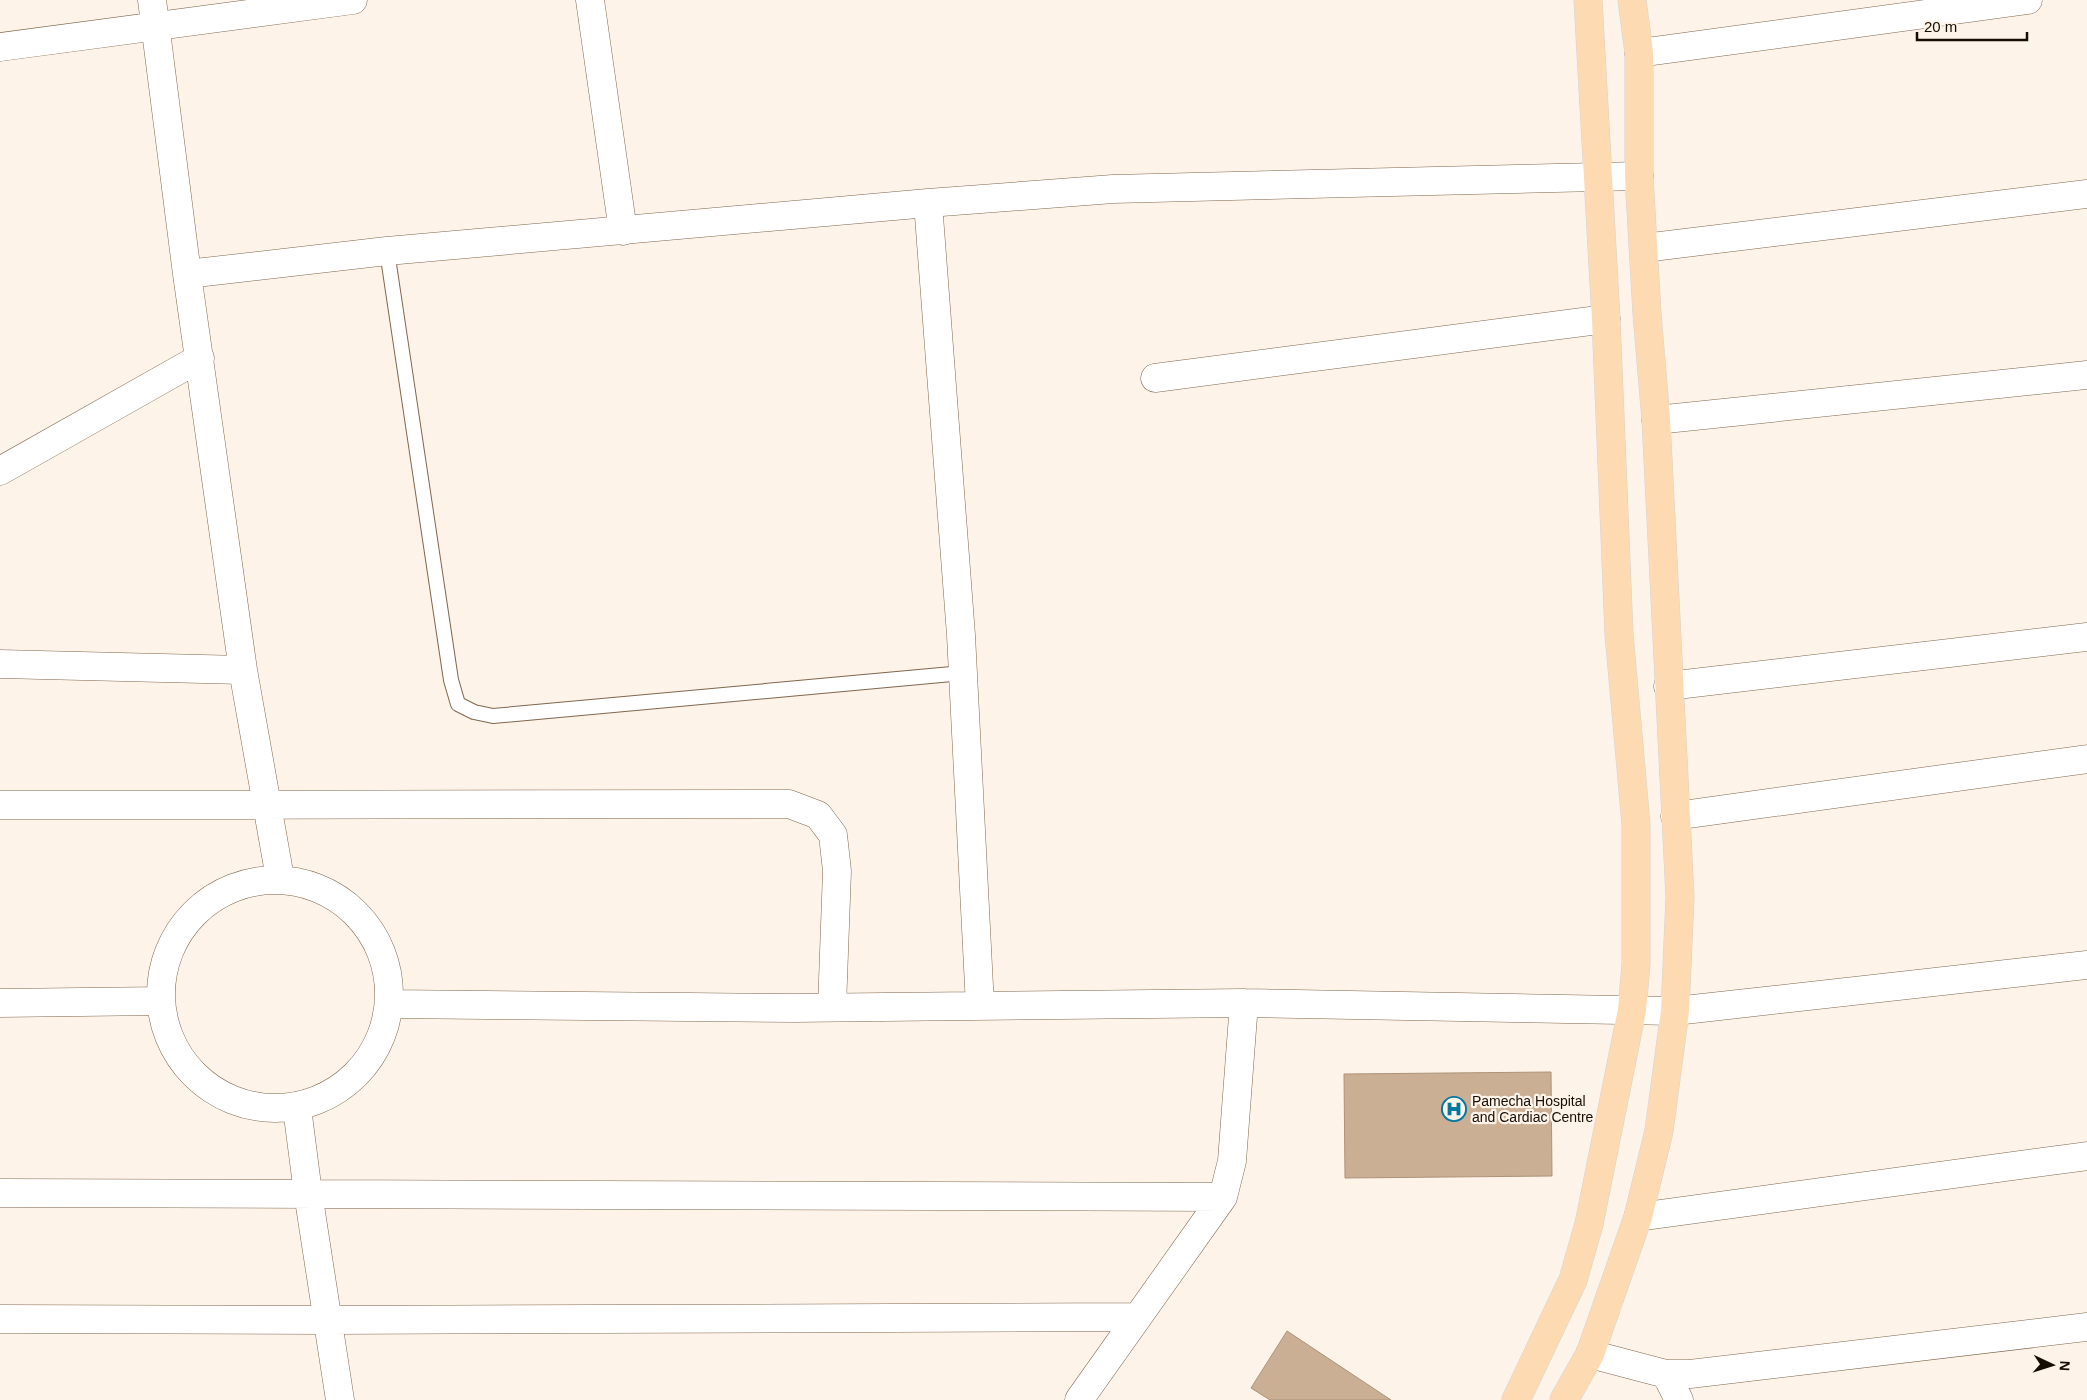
<svg xmlns="http://www.w3.org/2000/svg" width="2087" height="1400" viewBox="0 0 2087 1400" font-family="Arial,sans-serif">
	<rect width="100%" height="100%" fill="#fef3e8"/>
	<path fill="#caaf94" stroke="#ac9378" d="M 1551,1072 L 1552,1176 L 1345,1178 L 1344,1074 Z
		M 1287,1331 L 1391,1400 L 1270,1400 L 1251,1388 Z"/>
	<g fill="none" stroke-linecap="round" stroke-linejoin="round">
		<defs>
			<path id="service" d="M 387,251 L 451,680 L 458,704 L 474,712 L 493,716 L 963,673"/>
			<path id="minor" d="M 152,0 L 187,274 L 243,670 L 280,878
				M 590,0 L 623,231
				M 0,47 L 353,0
				M 1639,53 L 2028,0
				M 928,203 L 961,635 L 980,1006
				M 1644,248 L 2087,194
				M 187,274 L 387,251 L 928,203 L 1113,189 L 1639,176
				M 1155,378 L 1606,319
				M 1656,420 L 2087,375
				M 0,471 L 200,358
				M 0,664 L 243,670
				M 1668,686 L 2087,637
				M 0,805 L 789,804 L 818,815 L 833,835 L 837,871 L 832,1007
				M 1675,816 L 2087,759
				M161 994a114 114 0 1 1 228 0a114 114 0 1 1-228 0Z
				M 0,1003 L 161,1001
				M 389,1004 L 794,1008 L 1244,1003 L 1675,1011 L 2087,965
				M 297,1108 L 308,1193 L 340,1400
				M 0,1193 L 1223,1197
				M 1638,1217 L 2087,1156
				M 0,1319 L 328,1320 L 1138,1317
				M 1590,1354 L 1666,1374 L 1690,1374 L 2087,1327
				M 1666,1374 L 1679,1400
				M 1079,1400 L 1223,1197 L 1232,1161 L 1244,1003"/>
			<path id="primary" d="M 1516,1400 L 1573,1280 L 1589,1224 L 1632,1010 L 1636,964 L 1636,824 L 1619,634 L 1606,319 L 1588,0
				M 1564,1400 L 1590,1354 L 1638,1217 L 1659,1131 L 1675,1011 L 1680,897 L 1656,420 L 1647,314 L 1639,176 L 1639,53 L 1632,0"/>
		</defs>
		<use href="#service" stroke="#7f674e" stroke-width="16"/>
		<use href="#minor" stroke="#7f674e" stroke-width="29"/>
		<use href="#primary" stroke="#d5d3d2" stroke-width="29"/>
		<use href="#service" stroke="#fff" stroke-width="14"/>
		<use href="#minor" stroke="#fff" stroke-width="28"/>
		<use href="#primary" stroke="#fedab3" stroke-width="28"/>
	</g>
	<defs>
		<symbol id="hospital-ring" viewBox="-11 -11 22 22"><circle r="9.5" fill="#fef3e8" stroke="#0078a0" stroke-width="1.5"/><path d="M-5-5h3v3.5h4V-5h3V5h-3V1.5h-4V5h-3Z" fill="#0078a0"/></symbol>
	</defs>
	<g fill-rule="evenodd">
		<use href="#hospital-ring" x="1440" y="1095" width="28" height="28"/>
	</g>
	<g text-anchor="middle" dominant-baseline="central" stroke-width="4.5" stroke-linejoin="round" paint-order="stroke">
		<g font-size="14" fill="#160d04" stroke="#fef3e8" text-anchor="start">
			<text x="1472" y="1101">Pamecha Hospital<tspan x="1472" dy="16">and Cardiac Centre</tspan></text>
		</g>
	</g>
	<g transform="translate(2052 1365) rotate(94)" stroke="#fef3e8" stroke-width="4" paint-order="stroke">
	<path d="M0-4L9 19L0 12L-9 19Z" fill="#160d04"/>
	<text y="-8" font-size="14" font-weight="bold" text-anchor="middle" fill="#160d04">N</text>
	</g>
	<path d="M1917 32v8h110v-8" fill="none" stroke="#160d04" stroke-width="2.5"/>
	<text x="1924" y="32" font-size="15" fill="#160d04" stroke="#fef3e8" stroke-width="4" paint-order="stroke">20 m</text>
</svg>
